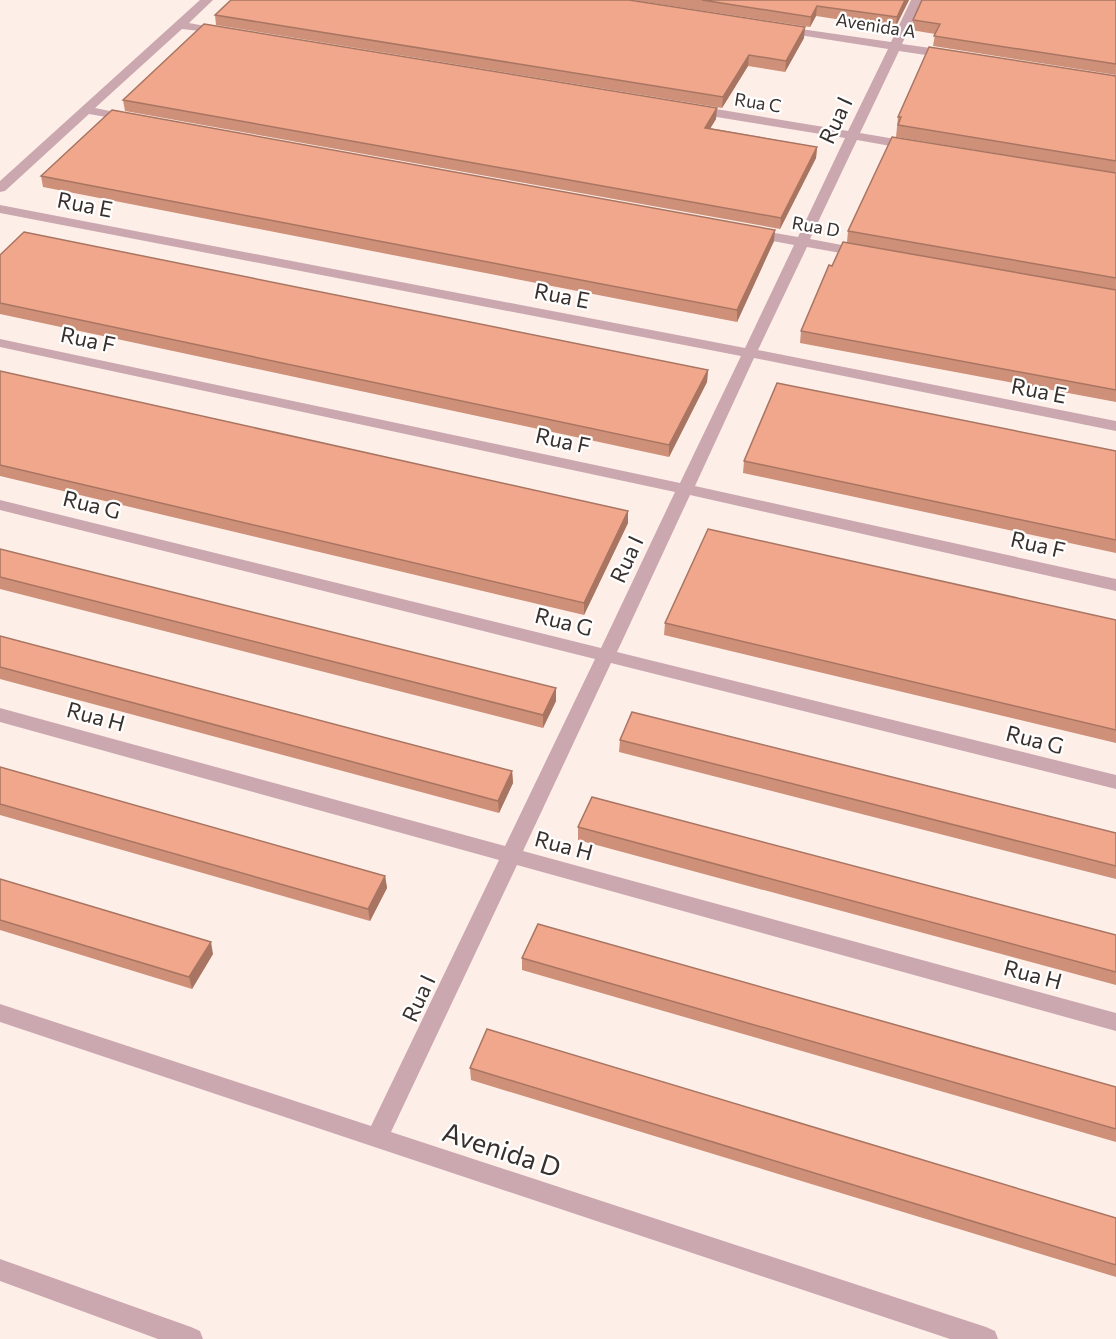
<svg xmlns="http://www.w3.org/2000/svg" width="1116" height="1339" viewBox="0 0 1116 1339" font-family="Commissioner,sans-serif">
	<rect width="100%" height="100%" fill="#feeee8"/>
	<g fill="none" stroke-linecap="round" stroke-linejoin="round">
		<path fill="#cba8b0" fill-rule="evenodd" d="M 200,0 L 213,0 L 189,23 L 227,30 L 227,34 L 182,29 L 95,108 L 135,116 L 135,122 L 89,114 L 5,191 L 0,192 L 0,181 Z
			M 911,0 L 923,0 L 902,44 L 952,51 L 958,55 L 952,59 L 899,51 L 860,133 L 913,142 L 919,146 L 913,150 L 857,140 L 810,239 L 863,249 L 870,253 L 863,257 L 807,247 L 758,350 L 1116,421 L 1116,431 L 754,358 L 695,486 L 1116,579 L 1116,591 L 690,495 L 617,652 L 1116,775 L 1116,789 L 611,663 L 523,851 L 1116,1013 L 1116,1031 L 517,865 L 391,1132 L 986,1327 L 995,1331 L 998,1339 L 950,1339 L 0,1022 L 0,1004 L 371,1126 L 499,860 L 0,722 L 0,708 L 505,846 L 595,659 L 0,510 L 0,500 L 601,648 L 675,492 L 0,347 L 0,339 L 680,483 L 741,356 L 0,213 L 0,205 L 745,348 L 794,245 L 752,237 L 745,233 L 752,229 L 798,237 L 845,138 L 692,113 L 686,109 L 692,105 L 848,131 L 888,49 L 780,32 L 774,29 L 780,26 L 891,42 Z
			M 0,1259 L 191,1327 L 200,1331 L 203,1339 L 158,1339 L 0,1281 Z"/>
	</g>
	<path fill="#ce9078" d="M 632,0 L 909,0 L 895,28 L 816,16 L 810,27 Z
		M 1116,0 L 1116,75 L 933,46 L 935,34 L 911,30 L 913,20 Z
		M 215,15 L 804,38 L 785,72 L 748,66 L 722,108 L 216,25 Z
		M 1116,76 L 1116,173 L 896,137 L 898,117 Z
		M 123,100 L 716,119 L 710,128 L 817,147 L 816,158 L 780,229 L 125,111 Z
		M 1116,173 L 1116,402 L 800,343 L 801,331 L 832,266 L 847,242 L 848,231 Z
		M 41,176 L 774,241 L 737,322 L 43,187 Z
		M 0,255 L 708,370 L 707,382 L 669,457 L 0,314 Z
		M 0,371 L 628,511 L 628,523 L 584,615 L 0,476 Z
		M 1116,451 L 1116,553 L 743,473 L 744,461 Z
		M 0,549 L 556,701 L 543,728 L 0,589 Z
		M 1116,620 L 1116,743 L 664,635 L 665,623 Z
		M 0,636 L 512,771 L 513,783 L 499,813 L 0,679 Z
		M 620,740 L 1116,833 L 1116,879 L 619,752 Z
		M 0,767 L 385,876 L 387,888 L 370,921 L 0,815 Z
		M 578,827 L 1116,935 L 1116,985 L 578,840 Z
		M 0,879 L 213,954 L 192,989 L 0,930 Z
		M 522,958 L 1116,1087 L 1116,1142 L 522,970 Z
		M 470,1068 L 1116,1218 L 1116,1277 L 471,1080 Z"/>
	<path fill="#a87562" d="M 905,0 L 909,0 L 895,28 L 897,17 Z
		M 817,6 L 816,16 L 810,27 L 811,17 Z
		M 805,27 L 804,38 L 785,72 L 786,61 Z
		M 749,55 L 748,66 L 722,108 L 723,97 Z
		M 717,108 L 716,119 L 704,139 L 705,128 Z
		M 817,147 L 816,158 L 780,229 L 781,218 Z
		M 775,230 L 774,241 L 737,322 L 737,310 Z
		M 708,370 L 707,382 L 669,457 L 669,445 Z
		M 628,511 L 628,523 L 584,615 L 584,603 Z
		M 556,688 L 556,701 L 543,728 L 543,715 Z
		M 512,771 L 513,783 L 499,813 L 498,801 Z
		M 385,876 L 387,888 L 370,921 L 368,909 Z
		M 211,942 L 213,954 L 192,989 L 189,977 Z"/>
	<path fill="#f0a78c" stroke="#a87562" stroke-width="1.5" d="M 231,0 L 629,0 L 805,27 L 786,61 L 749,55 L 723,97 L 215,15 Z
		M 702,0 L 905,0 L 897,17 L 817,6 L 811,17 Z
		M 922,0 L 1116,0 L 1116,64 L 934,36 L 940,24 L 913,20 Z
		M 204,24 L 717,108 L 705,128 L 817,147 L 781,218 L 123,100 Z
		M 929,47 L 1116,76 L 1116,161 L 898,125 L 901,117 L 898,117 Z
		M 112,110 L 775,230 L 737,310 L 41,176 Z
		M 892,137 L 1116,173 L 1116,278 L 848,231 Z
		M 24,232 L 708,370 L 669,445 L 0,303 L 0,255 Z
		M 843,242 L 1116,290 L 1116,390 L 801,331 L 829,265 L 832,266 Z
		M 0,371 L 628,511 L 584,603 L 0,465 Z
		M 777,383 L 1116,451 L 1116,540 L 744,461 Z
		M 708,529 L 1116,620 L 1116,730 L 665,623 Z
		M 0,549 L 556,688 L 543,715 L 0,577 Z
		M 0,636 L 512,771 L 498,801 L 0,667 Z
		M 632,712 L 1116,833 L 1116,866 L 620,740 Z
		M 0,767 L 385,876 L 368,909 L 0,804 Z
		M 592,797 L 1116,935 L 1116,972 L 578,827 Z
		M 0,879 L 211,942 L 189,977 L 0,920 Z
		M 538,924 L 1116,1087 L 1116,1129 L 522,958 Z
		M 487,1029 L 1116,1218 L 1116,1265 L 470,1068 Z"/>
	<g text-anchor="middle" dominant-baseline="central" stroke-width="4.5" stroke-linejoin="round" paint-order="stroke">
		<g font-size="18" fill="#38302d" stroke="#fff">
			<text transform="translate(876 25) rotate(9)">Avenida A</text>
			<text transform="translate(758 102) rotate(9)">Rua C</text>
			<text transform="translate(816 226) rotate(10)">Rua D</text>
		</g>
		<g font-size="22" fill="#38302d" stroke="#fff">
			<text transform="translate(835 120) rotate(-65)">Rua I</text>
			<text transform="translate(85 204) rotate(11)">Rua E</text>
			<text transform="translate(562 295) rotate(11)">Rua E</text>
			<text transform="translate(88 339) rotate(12)">Rua F</text>
			<text transform="translate(1039 390) rotate(11)">Rua E</text>
			<text transform="translate(563 440) rotate(12)">Rua F</text>
			<text transform="translate(92 504) rotate(14)">Rua G</text>
			<text transform="translate(1038 544) rotate(13)">Rua F</text>
			<text transform="translate(626 559) rotate(-65)">Rua I</text>
			<text transform="translate(564 621) rotate(14)">Rua G</text>
			<text transform="translate(96 716) rotate(15)">Rua H</text>
			<text transform="translate(1035 739) rotate(14)">Rua G</text>
			<text transform="translate(564 845) rotate(15)">Rua H</text>
			<text transform="translate(1033 974) rotate(15)">Rua H</text>
			<text transform="translate(418 998) rotate(-65)">Rua I</text>
		</g>
		<g font-size="27" fill="#38302d" stroke="#fff">
			<text transform="translate(502 1149) rotate(18)">Avenida D</text>
		</g>
	</g>
</svg>
